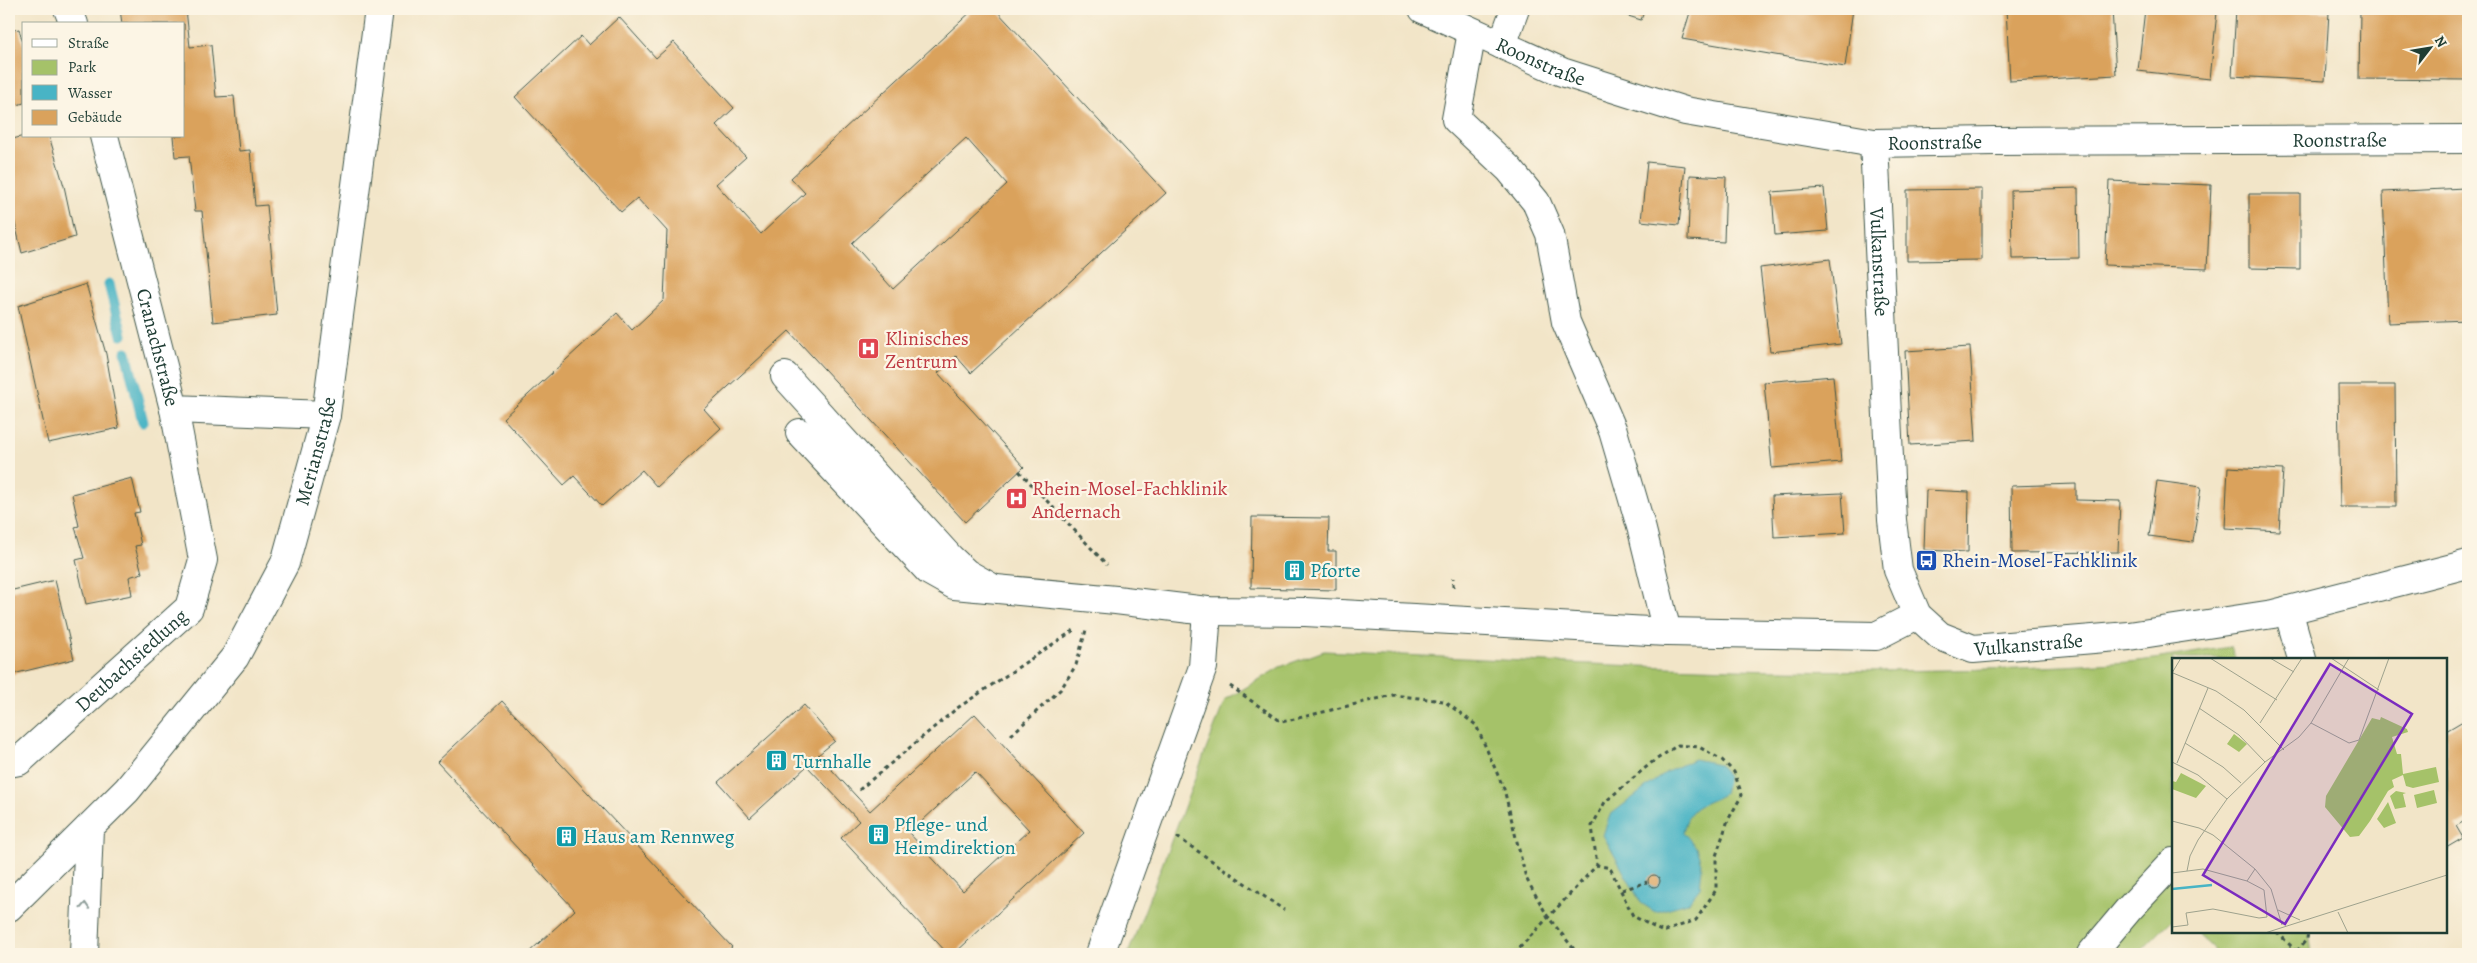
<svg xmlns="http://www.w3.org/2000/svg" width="2477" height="963" viewBox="0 0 2477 963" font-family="Alegreya,serif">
	<rect width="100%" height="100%" fill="#fcf5e5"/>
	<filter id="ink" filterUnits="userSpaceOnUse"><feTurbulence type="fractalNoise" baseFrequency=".02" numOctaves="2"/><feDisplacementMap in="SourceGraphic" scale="10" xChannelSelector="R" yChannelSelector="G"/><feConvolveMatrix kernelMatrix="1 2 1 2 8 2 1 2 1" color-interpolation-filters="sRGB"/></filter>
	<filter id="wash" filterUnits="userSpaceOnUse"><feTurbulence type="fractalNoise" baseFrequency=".0096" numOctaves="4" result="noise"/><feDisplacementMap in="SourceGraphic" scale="20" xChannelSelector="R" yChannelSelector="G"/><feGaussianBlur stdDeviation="1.12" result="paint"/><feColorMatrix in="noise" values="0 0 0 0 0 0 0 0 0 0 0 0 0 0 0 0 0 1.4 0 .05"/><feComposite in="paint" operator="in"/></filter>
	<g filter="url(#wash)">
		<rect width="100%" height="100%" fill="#f2e5c8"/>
		<path fill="#a5c269" stroke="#62804e" d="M 2231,647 L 2236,659 L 2173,659 L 2173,919 L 2138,954 L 1128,954 L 1225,700 L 1280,667 L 1324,651 C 1587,664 1850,681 2114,663 C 2153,661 2193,652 2231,647 Z
			M 2195,932 L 2309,932 L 2312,954 L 2219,954 Z"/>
		<path fill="#48b4c5" stroke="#34787c" d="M 1694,759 L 1719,764 L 1728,777 L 1724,794 C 1701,807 1690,803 1683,832 L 1696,847 L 1702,867 L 1700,888 L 1688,903 L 1655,912 L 1641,903 L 1603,835 L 1610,815 L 1665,773 Z"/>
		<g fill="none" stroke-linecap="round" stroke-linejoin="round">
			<path stroke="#48b4c5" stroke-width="11" d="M 109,284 L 122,335
				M 126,352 L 143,422"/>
		</g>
		<g id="blocks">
			<path fill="#daa25c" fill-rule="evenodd" d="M 120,9 L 186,9 L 190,47 L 211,45 L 216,97 L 234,96 L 239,151 L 250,150 L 255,206 L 267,205 L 277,315 L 213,322 L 202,211 L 195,211 L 189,156 L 175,157 L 173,136 L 184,136 L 184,24 L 122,24 Z
				M 974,9 L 995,9 L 1166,193 L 971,373 L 956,356 L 938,373 L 1024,467 L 965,522 L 789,331 L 704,409 L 721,428 L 657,487 L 642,470 L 602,506 L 574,476 L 564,485 L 503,418 L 617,313 L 632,330 L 664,300 L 667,231 L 637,198 L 621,212 L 515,97 L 581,36 L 589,45 L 619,17 L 656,58 L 674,42 L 734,108 L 716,125 L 746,157 L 716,184 L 761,234 L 805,193 L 791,178 ZM 966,138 L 1007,184 L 893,289 L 852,243 Z
				M 1606,9 L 1645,9 L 1641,20 Z
				M 1691,9 L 1853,9 L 1845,67 L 1682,39 Z
				M 2006,9 L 2112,9 L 2116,75 L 2010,81 Z
				M 2145,9 L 2188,9 L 2217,12 L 2210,79 L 2138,71 Z
				M 2236,9 L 2329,12 L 2325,81 L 2232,76 Z
				M 2360,9 L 2468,9 L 2468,80 L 2359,79 Z
				M 19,29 L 24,47 L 24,103 L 9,107 L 9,31 Z
				M 24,136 L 49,136 L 64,186 L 75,237 L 22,253 L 9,198 L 9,140 Z
				M 1647,162 L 1685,166 L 1679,225 L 1641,221 Z
				M 1690,175 L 1726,177 L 1724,242 L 1688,240 Z
				M 2109,181 L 2211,185 L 2207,269 L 2105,265 Z
				M 1824,188 L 1828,231 L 1775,235 L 1772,192 Z
				M 2078,188 L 2079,258 L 2012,259 L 2011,190 Z
				M 2465,188 L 2468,320 L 2388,323 L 2383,192 Z
				M 1982,189 L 1982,260 L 1907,261 L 1907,190 Z
				M 2249,194 L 2300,194 L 2300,269 L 2249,268 Z
				M 1830,259 L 1841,344 L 1770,352 L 1760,268 Z
				M 86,284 L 106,354 L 119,428 L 48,443 L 18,306 Z
				M 1970,347 L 1976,441 L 1910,445 L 1905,351 Z
				M 1833,376 L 1841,462 L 1772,468 L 1764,382 Z
				M 2338,385 L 2395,385 L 2396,507 L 2340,507 Z
				M 2228,467 L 2283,470 L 2279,531 L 2225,528 Z
				M 132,478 L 140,512 L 134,513 L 141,545 L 135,546 L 142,573 L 129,577 L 132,595 L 86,604 L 76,560 L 84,558 L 75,527 L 79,526 L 72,494 Z
				M 2157,481 L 2201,487 L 2193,542 L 2149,536 Z
				M 2076,484 L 2076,500 L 2120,501 L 2118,552 L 2012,553 L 2011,486 Z
				M 1926,490 L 1969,492 L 1968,552 L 1924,550 Z
				M 1842,493 L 1845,533 L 1774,537 L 1772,496 Z
				M 1252,517 L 1329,518 L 1328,551 L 1336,551 L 1336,590 L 1251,588 Z
				M 55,580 L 74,659 L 9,675 L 9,591 Z
				M 502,701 L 732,947 L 724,954 L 527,954 L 575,910 L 437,762 Z
				M 804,705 L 835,741 L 818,755 L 870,811 L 975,714 L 1084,833 L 954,954 L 948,954 L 841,838 L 859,821 L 807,766 L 750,818 L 718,782 ZM 975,772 L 1029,830 L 963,891 L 909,833 Z
				M 2468,718 L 2468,819 L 2456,826 L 2463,838 L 2446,848 L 2446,731 Z
				M1648 881a6 6 0 1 1 12 0a6 6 0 1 1-12 0Z"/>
		</g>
	</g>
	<g filter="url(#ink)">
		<use href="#blocks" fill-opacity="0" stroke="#3f564a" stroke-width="1"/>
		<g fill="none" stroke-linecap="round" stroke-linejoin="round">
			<defs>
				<g id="minor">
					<path d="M 68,9 L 74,24"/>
					<path id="s1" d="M 1423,9 L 1562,72 L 1685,111 L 1874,143 L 1994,141 L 2468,139"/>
					<path d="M 1472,32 L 1456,119 L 1509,169 L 1536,202 L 1550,234 L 1566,322 L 1613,431 L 1642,530 L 1667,632"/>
					<path d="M 1502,45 L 1515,9"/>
					<path id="s2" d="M 104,136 L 174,409 L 326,415"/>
					<path id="s3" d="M 1874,143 L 1892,520 L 1898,570 L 1917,615 L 1940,636 L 1973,649 L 2129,636 L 2273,614 L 2468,564"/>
					<path d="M 785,376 L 950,558 L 966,573 L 989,586"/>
					<path d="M 800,433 L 929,571 L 954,585 L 1116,600 L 1207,611 L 1305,612 L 1667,632 L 1876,636 L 1917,615"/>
					<path d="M 2288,610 L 2302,659"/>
					<path id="s4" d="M 9,763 L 19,761 L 189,608 L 203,560 L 174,409"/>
					<path id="s5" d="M 9,907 L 127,790 L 235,657 L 285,563 L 326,415 L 379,9"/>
					<path d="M 84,954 L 89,828"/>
					<path d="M 1100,954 L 1203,667 L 1207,611"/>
					<path d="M 2091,954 L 2128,910 L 2173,862"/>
				</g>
			</defs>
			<use href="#minor" stroke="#3f564a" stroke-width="30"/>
			<path stroke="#3f564a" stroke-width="3" stroke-dasharray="4 4" stroke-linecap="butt" d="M 1019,471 L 1107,565
				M 1453,587 L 1453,578
				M 1230,686 L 1282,722 L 1393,695 L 1444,701 L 1476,725 L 1504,789 L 1526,878 L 1548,917 L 1578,954
				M 1011,735 L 1061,689 L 1076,665 L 1086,630
				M 859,790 L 956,709 L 1074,630
				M 1177,837 L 1284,910
				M 1622,890 L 1647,882
				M 2277,932 L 2299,954
				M 2297,951 L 2307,939 L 2308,932
				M 1514,954 L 1597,865 L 1610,868 L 1633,916 L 1663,932 L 1696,920 L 1716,890 L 1716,856 L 1728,820 L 1742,795 L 1734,772 L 1722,760 L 1699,747 L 1678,745 L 1651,763 L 1605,802 L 1592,826 L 1597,865"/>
			<use href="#minor" stroke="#fff" stroke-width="28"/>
		</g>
		<defs><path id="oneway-chevron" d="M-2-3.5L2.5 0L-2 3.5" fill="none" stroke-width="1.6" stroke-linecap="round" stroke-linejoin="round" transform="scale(1.25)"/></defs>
		<use stroke="#8f9e9a" href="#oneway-chevron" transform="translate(85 906) rotate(-87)"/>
	</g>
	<defs>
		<symbol id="hospital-square" viewBox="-11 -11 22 22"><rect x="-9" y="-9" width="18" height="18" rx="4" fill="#e0444e" stroke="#fcf5e5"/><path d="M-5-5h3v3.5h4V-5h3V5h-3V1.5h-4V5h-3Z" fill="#fff"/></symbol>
		<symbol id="bus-square" viewBox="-11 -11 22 22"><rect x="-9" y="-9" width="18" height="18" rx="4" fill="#1a4fb4" stroke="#fcf5e5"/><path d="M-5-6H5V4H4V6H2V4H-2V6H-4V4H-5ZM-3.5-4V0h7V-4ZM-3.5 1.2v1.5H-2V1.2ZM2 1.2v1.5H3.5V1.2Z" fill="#fff"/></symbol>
		<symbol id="building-square" viewBox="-11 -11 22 22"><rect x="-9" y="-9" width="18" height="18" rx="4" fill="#0f9aa8" stroke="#fcf5e5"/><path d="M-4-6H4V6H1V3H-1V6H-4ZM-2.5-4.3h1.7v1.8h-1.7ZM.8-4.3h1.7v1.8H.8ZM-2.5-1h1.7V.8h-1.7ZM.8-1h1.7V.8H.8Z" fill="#fff"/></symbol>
	</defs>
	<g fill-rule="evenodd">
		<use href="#hospital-square" x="856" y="336" width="25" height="25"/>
		<use href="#hospital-square" x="1004" y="486" width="25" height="25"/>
		<use href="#bus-square" x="1914" y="548" width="25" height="25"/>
		<use href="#building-square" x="1282" y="558" width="25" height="25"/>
		<use href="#building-square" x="764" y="748" width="25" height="25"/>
		<use href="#building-square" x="866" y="822" width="25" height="25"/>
		<use href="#building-square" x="554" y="824" width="25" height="25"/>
	</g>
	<g text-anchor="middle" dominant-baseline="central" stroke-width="4.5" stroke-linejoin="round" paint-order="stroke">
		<g font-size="20" fill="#1f3d34" stroke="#fcf5e5">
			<text stroke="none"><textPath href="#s1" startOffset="129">Roonstraße</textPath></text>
			<text stroke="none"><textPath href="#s1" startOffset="939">Roonstraße</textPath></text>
			<text stroke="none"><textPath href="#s1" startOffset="534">Roonstraße</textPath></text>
			<text stroke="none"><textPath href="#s3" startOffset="119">Vulkanstraße</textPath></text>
			<text stroke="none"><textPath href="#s2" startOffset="218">Cranachstraße</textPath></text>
			<text stroke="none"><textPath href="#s5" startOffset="560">Merianstraße</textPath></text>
			<text stroke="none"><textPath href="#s3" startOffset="599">Vulkanstraße</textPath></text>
			<text stroke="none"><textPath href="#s4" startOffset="161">Deubachsiedlung</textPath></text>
		</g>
		<g font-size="20" fill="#be3a42" stroke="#fcf5e5" text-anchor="start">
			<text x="885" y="338">Klinisches<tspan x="885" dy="23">Zentrum</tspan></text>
			<text x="1032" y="488">Rhein-Mosel-Fachklinik<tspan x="1032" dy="23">Andernach</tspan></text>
		</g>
		<g font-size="20" fill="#164399" stroke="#fcf5e5" text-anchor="start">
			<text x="1942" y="560">Rhein-Mosel-Fachklinik</text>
		</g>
		<g font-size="20" fill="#0d838f" stroke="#fcf5e5" text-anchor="start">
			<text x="1310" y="570">Pforte</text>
			<text x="793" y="761">Turnhalle</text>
			<text x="894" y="824">Pflege- und<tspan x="894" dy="23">Heimdirektion</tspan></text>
			<text x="583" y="836">Haus am Rennweg</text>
		</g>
	</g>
	<g transform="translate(2172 658)">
		<rect width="275" height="275" fill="#f2e5c8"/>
		<path d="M 209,59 L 235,71 L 236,74 L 220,79 L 225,96 L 229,96 L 231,116 L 264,109 L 267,124 L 241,130 L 234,128 L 231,117 L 220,122 L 222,129 L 216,133 L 198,163 L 187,178 L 178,179 L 153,149 L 154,138 L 200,60 L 208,62 ZM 62,76 L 75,86 L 67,94 L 55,86 ZM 9,115 L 34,128 L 24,140 L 0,131 L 0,123 L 4,124 ZM 262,132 L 265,145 L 245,150 L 242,137 ZM 224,133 L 234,135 L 231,136 L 234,149 L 223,151 L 218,138 ZM 216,144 L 224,165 L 212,170 L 205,161 Z" fill="#a5c269"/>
		<path fill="none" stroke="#48b4c5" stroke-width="2.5" d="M 0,231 L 40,227"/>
		<path fill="none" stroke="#9ea28d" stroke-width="1" d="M 38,0 L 105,42M 98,0 L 122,14M 159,0 L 207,32M 0,15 L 9,0M 1,15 L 44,33 L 72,52 L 112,92M 27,50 L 67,77 L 93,104M 88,65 L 130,0M 139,65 L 177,85 L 187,82 L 217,0M 13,85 L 51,109 L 69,125M 0,104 L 26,117 L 55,141M 5,105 L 36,30M 0,163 L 27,170 L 41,177 L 83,211 L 99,231 L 110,267M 15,213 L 18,198 L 26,182 L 55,141 L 93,104 L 127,79 L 139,65 L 177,0M 0,215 L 31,211 L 75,223 L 83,211M 106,252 L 128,262M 166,254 L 176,275M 0,269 L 16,267 L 14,255 L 41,251 L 87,260 L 95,259 L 92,232 L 75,223M 93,275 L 275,217"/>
		<path fill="#7b2cbf" fill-opacity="0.15" stroke="#7b2cbf" stroke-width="2.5" d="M 158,6 L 240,56 L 113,266 L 31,217 Z"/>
		<rect width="275" height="275" fill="none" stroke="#1f3d34" stroke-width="2.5"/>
	</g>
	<rect width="2477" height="963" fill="none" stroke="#fcf5e5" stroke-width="30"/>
	<rect x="22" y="22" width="162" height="115" fill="#fcf5e5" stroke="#a4ab9e"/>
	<rect x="32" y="39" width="25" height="8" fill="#ffffff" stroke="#a4ab9e"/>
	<text x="68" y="48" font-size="15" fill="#1f3d34">Straße</text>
	<rect x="32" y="60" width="25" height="15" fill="#a5c269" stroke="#a4ab9e"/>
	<text x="68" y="72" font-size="15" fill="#1f3d34">Park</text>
	<rect x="32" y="85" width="25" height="15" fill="#48b4c5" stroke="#a4ab9e"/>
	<text x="68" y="98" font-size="15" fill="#1f3d34">Wasser</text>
	<rect x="32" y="110" width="25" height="15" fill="#daa25c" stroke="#a4ab9e"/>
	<text x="68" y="122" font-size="15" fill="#1f3d34">Gebäude</text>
	<g transform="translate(2430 48) rotate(59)" stroke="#fcf5e5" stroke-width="4" paint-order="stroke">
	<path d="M0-4L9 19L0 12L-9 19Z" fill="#1f3d34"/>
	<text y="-8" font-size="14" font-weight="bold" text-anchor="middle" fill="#1f3d34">N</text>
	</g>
</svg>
